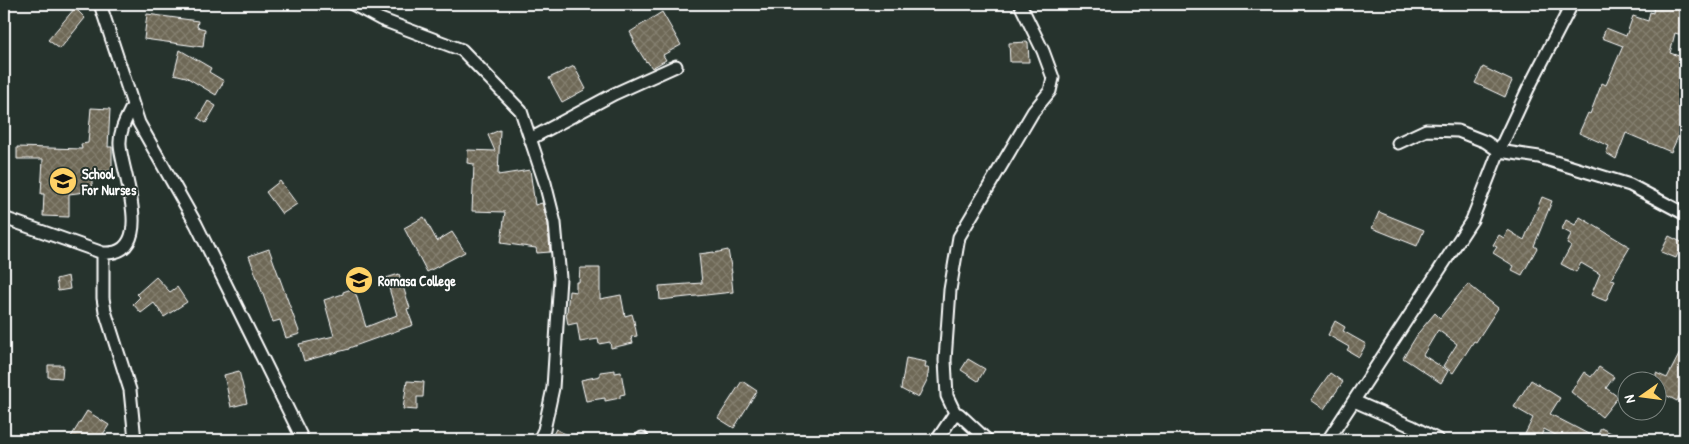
<svg xmlns="http://www.w3.org/2000/svg" width="1689" height="444" viewBox="0 0 1689 444" font-family="'Patrick Hand',sans-serif">
	<defs>
		<pattern id="building-cross-hatch" width="8" height="8" patternUnits="userSpaceOnUse" patternTransform="scale(1.25)"><rect width="8" height="8" fill="#6e6856"/><path d="M0 0l8 8M0 8l8-8" fill="none" stroke="#847f6f"/></pattern>
	</defs>
	<rect width="100%" height="100%" fill="#26332d"/>
	<filter id="ink" filterUnits="userSpaceOnUse"><feTurbulence type="fractalNoise" baseFrequency=".02" numOctaves="2"/><feDisplacementMap in="SourceGraphic" scale="10" xChannelSelector="R" yChannelSelector="G"/><feConvolveMatrix kernelMatrix="1 2 1 2 8 2 1 2 1" color-interpolation-filters="sRGB"/></filter>
	<g filter="url(#ink)">
		<path fill="url(#building-cross-hatch)" stroke="#fff" d="M 1654,4 L 1685,4 L 1685,36 L 1675,33 L 1670,53 L 1685,58 L 1685,130 L 1682,128 L 1671,152 L 1626,133 L 1616,159 L 1606,153 L 1609,146 L 1579,133 L 1588,113 L 1590,114 L 1602,83 L 1606,85 L 1623,46 L 1602,38 L 1606,28 L 1626,36 L 1633,16 L 1648,21 L 1650,12 L 1653,13 Z
			M 75,8 L 85,18 L 60,49 L 48,40 Z
			M 662,12 L 681,45 L 663,55 L 666,60 L 652,68 L 647,61 L 646,62 L 633,41 L 634,40 L 630,32 Z
			M 147,14 L 198,21 L 197,27 L 205,29 L 203,47 L 144,39 Z
			M 1028,42 L 1029,62 L 1010,62 L 1009,43 Z
			M 180,50 L 211,68 L 209,72 L 224,81 L 216,95 L 186,77 L 174,74 Z
			M 574,66 L 586,89 L 562,102 L 549,78 Z
			M 1483,67 L 1512,81 L 1505,97 L 1475,83 Z
			M 208,101 L 216,106 L 206,123 L 198,118 Z
			M 91,108 L 110,109 L 108,147 L 112,147 L 112,171 L 94,171 L 95,174 L 91,174 L 93,191 L 69,194 L 69,217 L 43,216 L 44,194 L 41,194 L 43,159 L 17,159 L 17,147 L 82,149 L 81,144 L 88,143 Z
			M 500,130 L 498,175 L 530,170 L 535,205 L 542,203 L 548,224 L 550,252 L 537,253 L 536,248 L 501,243 L 505,212 L 472,211 L 474,164 L 467,163 L 468,150 L 495,151 L 488,135 Z
			M 280,181 L 297,204 L 282,214 L 266,192 Z
			M 1542,197 L 1552,201 L 1534,246 L 1537,248 L 1522,275 L 1512,270 L 1514,266 L 1493,253 L 1497,247 L 1493,245 L 1499,235 L 1504,238 L 1508,230 L 1524,240 Z
			M 1379,212 L 1424,230 L 1417,246 L 1372,228 Z
			M 424,217 L 437,241 L 452,232 L 465,252 L 427,272 L 404,228 Z
			M 1580,217 L 1630,247 L 1611,279 L 1615,280 L 1606,301 L 1591,295 L 1600,274 L 1581,263 L 1576,272 L 1561,264 L 1571,246 L 1567,244 L 1571,234 L 1562,229 L 1566,220 L 1575,225 Z
			M 1669,236 L 1683,243 L 1676,258 L 1661,252 Z
			M 269,249 L 300,334 L 286,338 L 280,320 L 273,322 L 249,256 Z
			M 728,250 L 732,273 L 731,273 L 733,292 L 660,300 L 659,286 L 702,283 L 699,254 L 714,252 L 714,253 Z
			M 580,268 L 600,268 L 600,299 L 621,295 L 625,316 L 632,314 L 634,321 L 637,336 L 631,337 L 633,343 L 611,348 L 610,342 L 599,344 L 598,339 L 580,342 L 577,323 L 568,325 L 566,314 L 567,313 L 569,291 L 576,292 L 576,282 L 579,282 Z
			M 399,274 L 410,308 L 407,309 L 413,325 L 349,348 L 349,349 L 304,361 L 299,344 L 334,336 L 324,300 L 343,294 L 343,292 L 354,288 L 366,327 L 397,315 L 386,278 Z
			M 68,276 L 70,289 L 58,291 L 56,279 Z
			M 156,277 L 170,292 L 177,287 L 187,302 L 164,317 L 154,303 L 141,313 L 133,304 L 140,297 L 137,294 Z
			M 1468,284 L 1498,308 L 1476,342 L 1474,341 L 1453,373 L 1443,366 L 1457,344 L 1438,330 L 1423,355 L 1448,371 L 1441,383 L 1403,358 L 1419,332 L 1435,313 L 1440,318 Z
			M 1335,321 L 1345,327 L 1343,331 L 1366,344 L 1359,357 L 1347,350 L 1349,347 L 1328,335 Z
			M 1685,343 L 1685,385 L 1677,401 L 1656,390 L 1656,373 L 1667,378 Z
			M 906,358 L 926,362 L 925,368 L 929,368 L 927,380 L 918,398 L 901,389 Z
			M 968,359 L 985,369 L 978,381 L 961,370 Z
			M 48,365 L 63,365 L 62,378 L 48,377 Z
			M 1599,367 L 1614,377 L 1606,388 L 1618,397 L 1602,417 L 1571,392 L 1584,372 L 1591,377 Z
			M 615,370 L 615,373 L 621,372 L 625,394 L 620,395 L 620,398 L 605,401 L 605,398 L 586,401 L 581,380 L 600,376 L 600,372 Z
			M 239,371 L 247,403 L 231,407 L 224,375 Z
			M 1330,373 L 1343,382 L 1324,409 L 1311,400 Z
			M 1531,380 L 1560,398 L 1550,414 L 1596,438 L 1601,428 L 1625,440 L 1565,440 L 1544,429 L 1539,440 L 1522,440 L 1533,418 L 1514,407 Z
			M 407,381 L 424,382 L 423,397 L 417,397 L 417,410 L 403,409 Z
			M 742,381 L 757,391 L 734,428 L 718,418 Z
			M 87,411 L 109,425 L 100,439 L 96,436 L 93,440 L 69,440 Z
			M 556,429 L 576,440 L 550,440 Z"/>
		<g fill="none" stroke-linecap="round" stroke-linejoin="round">
			<defs>
				<path id="minor" d="M 100,4 L 139,123 L 196,224 L 303,440
					M 352,4 L 380,19 L 462,50 L 521,111 L 545,183 L 555,223 L 560,278 L 553,388 L 544,430 L 539,440
					M 530,139 L 614,94 L 676,66
					M 1398,143 L 1426,130 L 1458,131 L 1486,142 L 1499,151 L 1539,157 L 1630,185 L 1685,214
					M 4,218 L 103,253 C 107,253 111,253 115,252 C 152,242 121,169 120,145 C 119,130 127,118 133,105
					M 103,253 L 103,298 L 105,311 L 130,390 L 135,440
					M 1354,401 L 1411,426 L 1438,440
					M 956,415 L 947,396 L 945,360 L 950,290 L 959,237 L 1033,112 L 1050,91 L 1053,78 L 1043,51 L 1020,4
					M 640,440 L 642,438
					M 937,440 L 953,416 L 959,414 L 987,440
					M 1328,440 L 1472,220 L 1499,151 L 1528,89 L 1572,4"/>
			</defs>
			<use href="#minor" stroke="#fff" stroke-width="15"/>
			<use href="#minor" stroke="#26332d" stroke-width="11"/>
		</g>
	</g>
	<defs>
		<symbol id="school-disc" viewBox="-11 -11 22 22"><circle r="9.5" fill="#ffd166" stroke="#26332d"/><path d="M0-5L7-2L0 1L-7-2ZM-4 1L0 2.5L4 1V4Q0 6-4 4Z" fill="#111"/></symbol>
	</defs>
	<g fill-rule="evenodd">
		<use href="#school-disc" x="47" y="165" width="32" height="32"/>
		<use href="#school-disc" x="343" y="264" width="32" height="32"/>
	</g>
	<g text-anchor="middle" dominant-baseline="central" stroke-width="4" stroke-linejoin="round" paint-order="stroke">
		<g font-size="14" font-weight="bold" fill="#fff" stroke="#26332d" text-anchor="start">
			<text x="82" y="173">School<tspan x="82" dy="16">For Nurses</tspan></text>
			<text x="378" y="280">Romasa College</text>
		</g>
	</g>
	<rect width="1689" height="444" fill="none" stroke="#26332d" stroke-width="20"/>
	<rect x="10" y="10" width="1669" height="424" fill="none" stroke="#fff" stroke-width="2" filter="url(#ink)"/>
	<g transform="translate(1642 396) rotate(256)"><circle r="24" fill="#26332d" stroke="#7d8581"/>
	<path d="M0-4L9 19L0 12L-9 19Z" fill="#ffd166"/>
	<text y="-8" font-size="14" font-weight="bold" text-anchor="middle" fill="#ffffff">N</text>
	</g>
</svg>
